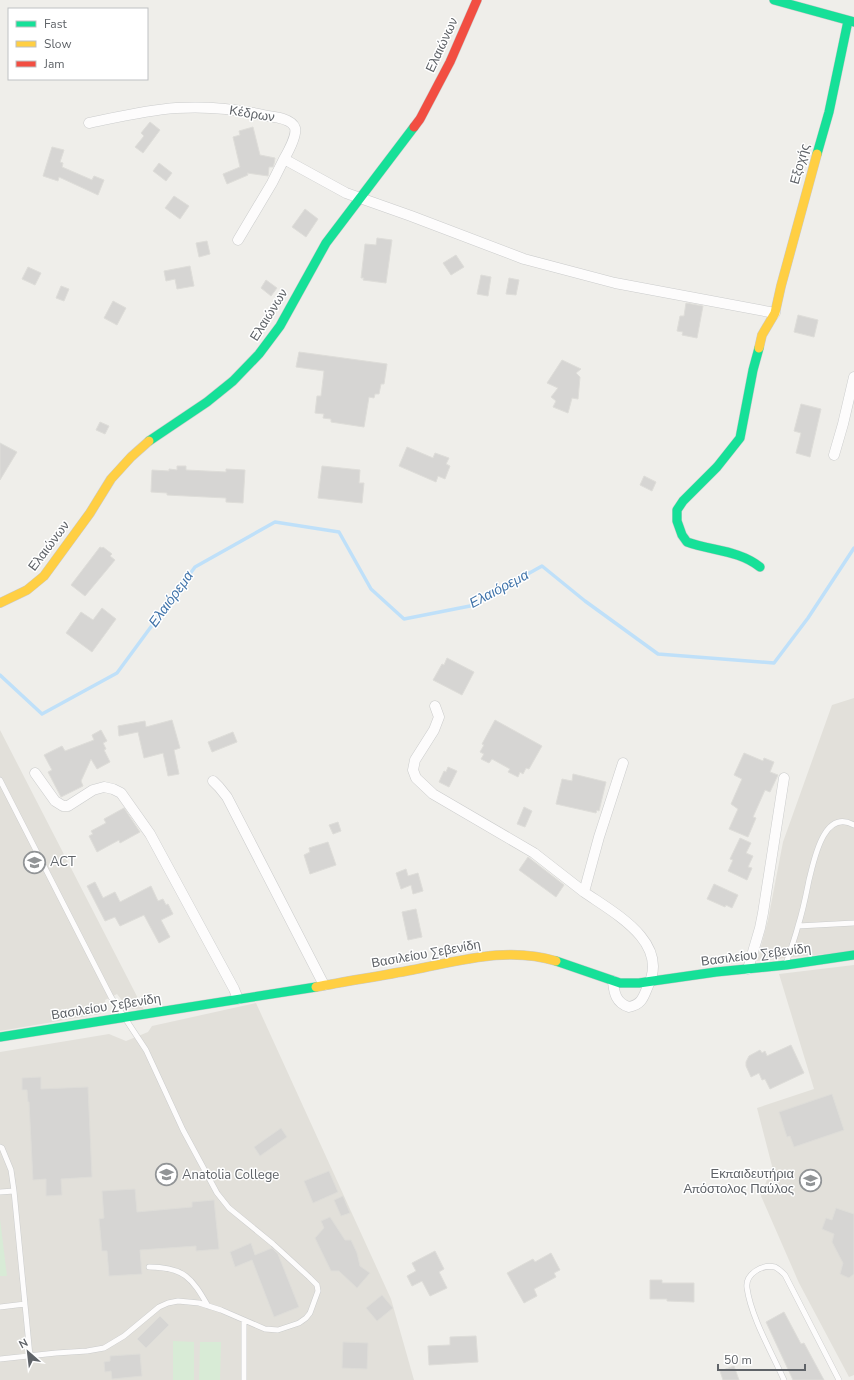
<svg xmlns="http://www.w3.org/2000/svg" width="854" height="1380" viewBox="0 0 854 1380" font-family="'Nunito Sans',sans-serif">
	<rect width="100%" height="100%" fill="#efeeea"/>
	<path fill="#e2e0da" d="M 854,698 L 854,951 L 757,961 L 768,920 L 783,842 L 832,705 Z
		M 0,730 L 144,1010 L 133,1009 L 124,1003 L 117,994 L 105,1000 L 106,1006 L 100,1014 L 0,1031 Z
		M 854,965 L 854,1375 L 849,1377 L 799,1283 L 761,1196 L 772,1166 L 757,1108 L 814,1089 L 779,974 Z
		M 256,1003 L 391,1299 L 414,1380 L 0,1380 L 0,1052 L 109,1034 L 126,1041 L 148,1032 L 152,1026 Z"/>
	<path fill="#d8ebd6" d="M 0,1219 L 7,1276 L 0,1276 Z
		M 173,1341 L 194,1342 L 194,1380 L 173,1380 Z
		M 200,1342 L 221,1342 L 220,1380 L 199,1380 Z"/>
	<g fill="none" stroke-linecap="round" stroke-linejoin="round">
		<path stroke="#bfe0f9" stroke-width="3.5" d="M 0,675 L 42,714 L 117,673 L 195,567 L 275,522 L 339,532 L 371,589 L 404,619 L 470,606 L 542,566 L 585,601 L 658,654 L 774,663 L 808,618 L 854,548"/>
	</g>
	<path fill="#d6d5d3" stroke="#deddd9" d="M 150,122 L 160,130 L 143,153 L 135,147 L 144,136 L 141,133 Z
		M 253,127 L 260,155 L 275,158 L 274,164 L 273,167 L 269,167 L 268,176 L 247,173 L 248,175 L 227,184 L 223,174 L 240,167 L 233,137 L 240,135 L 239,131 Z
		M 52,147 L 64,150 L 60,162 L 63,163 L 62,167 L 92,180 L 94,176 L 104,180 L 98,195 L 59,177 L 58,181 L 43,176 Z
		M 159,163 L 172,173 L 166,181 L 153,171 Z
		M 174,196 L 189,206 L 180,219 L 165,208 Z
		M 305,209 L 318,219 L 306,237 L 292,227 Z
		M 377,238 L 392,240 L 386,283 L 363,280 L 364,278 L 361,278 L 365,244 L 376,245 Z
		M 207,241 L 210,254 L 199,257 L 196,243 Z
		M 456,255 L 464,267 L 451,275 L 443,263 Z
		M 190,266 L 194,286 L 177,289 L 175,279 L 166,281 L 164,271 Z
		M 28,267 L 41,273 L 35,285 L 22,279 Z
		M 481,275 L 491,277 L 488,296 L 477,294 Z
		M 509,278 L 519,280 L 516,295 L 506,294 Z
		M 266,280 L 277,288 L 271,296 L 261,288 Z
		M 61,286 L 69,289 L 64,301 L 56,298 Z
		M 113,301 L 126,308 L 117,325 L 104,318 Z
		M 686,303 L 703,306 L 697,338 L 682,335 L 683,332 L 677,331 L 680,316 L 684,316 Z
		M 798,315 L 818,320 L 814,337 L 794,332 Z
		M 299,352 L 387,364 L 384,384 L 381,384 L 379,394 L 375,394 L 374,398 L 369,397 L 364,427 L 331,422 L 331,419 L 323,418 L 324,414 L 315,413 L 317,396 L 321,396 L 324,371 L 296,367 Z
		M 562,360 L 581,369 L 576,373 L 580,377 L 578,399 L 572,398 L 568,413 L 553,407 L 556,401 L 551,397 L 558,388 L 547,383 Z
		M 801,404 L 821,409 L 810,457 L 796,453 L 801,433 L 794,431 Z
		M 100,422 L 109,426 L 105,434 L 96,430 Z
		M 0,443 L 17,452 L 0,480 Z
		M 407,447 L 433,458 L 435,453 L 449,458 L 446,464 L 450,466 L 445,479 L 438,476 L 436,482 L 399,466 Z
		M 177,466 L 186,466 L 186,470 L 226,472 L 226,469 L 245,470 L 243,503 L 226,502 L 226,498 L 167,495 L 167,493 L 151,492 L 152,470 L 169,471 L 169,469 L 177,470 Z
		M 322,466 L 360,470 L 359,483 L 364,483 L 362,503 L 318,498 Z
		M 644,476 L 656,482 L 652,491 L 640,485 Z
		M 100,547 L 102,548 L 103,547 L 112,554 L 110,556 L 115,560 L 85,596 L 71,585 Z
		M 102,608 L 116,619 L 92,652 L 66,633 L 81,612 L 93,620 Z
		M 447,658 L 474,672 L 462,695 L 433,680 L 442,664 L 444,665 Z
		M 172,720 L 180,748 L 174,750 L 179,774 L 168,776 L 163,753 L 144,758 L 138,732 L 119,736 L 118,726 L 145,721 L 146,727 Z
		M 495,720 L 542,746 L 529,769 L 526,768 L 523,774 L 520,772 L 518,777 L 508,772 L 510,769 L 492,759 L 489,763 L 481,759 L 484,754 L 480,752 L 484,745 L 482,744 Z
		M 101,730 L 107,741 L 103,743 L 106,749 L 104,750 L 110,762 L 97,769 L 91,759 L 81,781 L 83,786 L 61,797 L 48,772 L 52,770 L 44,755 L 62,746 L 65,751 L 94,740 L 92,735 Z
		M 233,732 L 237,742 L 212,752 L 208,742 Z
		M 744,753 L 763,761 L 764,758 L 774,762 L 770,772 L 778,775 L 770,792 L 765,790 L 753,817 L 756,818 L 748,837 L 729,829 L 738,809 L 731,804 L 742,779 L 734,775 Z
		M 448,767 L 457,771 L 449,787 L 439,782 L 444,771 L 446,772 Z
		M 573,774 L 606,782 L 599,811 L 597,810 L 596,813 L 556,804 L 562,779 L 572,781 Z
		M 524,807 L 532,811 L 525,827 L 517,824 Z
		M 124,808 L 140,832 L 120,843 L 119,840 L 97,852 L 89,836 L 93,834 L 91,831 L 106,823 L 104,819 Z
		M 338,822 L 341,831 L 333,834 L 329,825 Z
		M 740,838 L 751,843 L 746,853 L 753,856 L 748,867 L 752,868 L 747,880 L 728,871 L 733,860 L 730,859 Z
		M 328,842 L 336,865 L 310,874 L 304,855 L 310,852 L 309,848 Z
		M 528,857 L 564,885 L 556,897 L 519,870 Z
		M 406,869 L 408,876 L 418,873 L 423,891 L 413,894 L 411,885 L 401,889 L 396,873 Z
		M 95,882 L 103,898 L 115,892 L 120,902 L 151,886 L 158,901 L 163,899 L 166,905 L 168,904 L 173,914 L 161,920 L 170,937 L 159,943 L 144,915 L 120,926 L 115,917 L 105,921 L 87,886 Z
		M 714,884 L 738,895 L 732,908 L 726,905 L 725,907 L 707,899 Z
		M 416,909 L 422,937 L 408,940 L 402,912 Z
		M 791,1045 L 804,1073 L 770,1089 L 765,1079 L 762,1080 L 759,1073 L 751,1077 L 746,1066 L 746,1062 L 749,1056 L 760,1050 L 762,1053 L 765,1051 L 767,1056 Z
		M 41,1077 L 41,1089 L 88,1087 L 92,1177 L 61,1179 L 62,1195 L 46,1196 L 46,1179 L 33,1180 L 29,1102 L 28,1102 L 27,1090 L 22,1090 L 22,1078 Z
		M 832,1094 L 844,1130 L 794,1147 L 790,1136 L 787,1137 L 779,1112 Z
		M 281,1128 L 287,1137 L 260,1156 L 254,1147 Z
		M 329,1171 L 338,1192 L 313,1203 L 304,1181 Z
		M 135,1189 L 137,1212 L 192,1207 L 192,1202 L 214,1200 L 219,1249 L 196,1251 L 196,1246 L 140,1250 L 142,1274 L 109,1276 L 107,1251 L 102,1251 L 99,1219 L 104,1218 L 102,1191 Z
		M 343,1196 L 350,1213 L 341,1216 L 334,1200 Z
		M 836,1208 L 854,1214 L 854,1274 L 849,1278 L 840,1274 L 843,1263 L 832,1242 L 834,1234 L 822,1229 L 826,1218 L 832,1220 Z
		M 330,1217 L 345,1240 L 351,1240 L 357,1253 L 360,1266 L 370,1273 L 357,1288 L 339,1271 L 331,1271 L 315,1238 L 324,1228 L 321,1221 Z
		M 251,1243 L 255,1255 L 272,1248 L 278,1254 L 299,1307 L 274,1317 L 252,1260 L 235,1267 L 230,1252 Z
		M 435,1251 L 444,1269 L 439,1272 L 447,1288 L 430,1296 L 422,1281 L 412,1286 L 407,1276 L 416,1271 L 412,1263 Z
		M 551,1253 L 560,1270 L 554,1273 L 556,1277 L 534,1289 L 537,1296 L 524,1303 L 507,1273 L 533,1259 L 535,1262 Z
		M 650,1280 L 662,1280 L 662,1283 L 694,1283 L 694,1302 L 667,1301 L 667,1299 L 650,1299 Z
		M 382,1295 L 393,1308 L 377,1321 L 366,1308 Z
		M 784,1312 L 801,1344 L 804,1343 L 824,1380 L 793,1380 L 766,1322 Z
		M 160,1316 L 169,1325 L 146,1348 L 137,1339 Z
		M 476,1336 L 478,1362 L 429,1365 L 428,1346 L 450,1345 L 450,1337 Z
		M 343,1342 L 368,1343 L 367,1369 L 342,1368 Z
		M 140,1354 L 142,1376 L 112,1379 L 111,1371 L 105,1372 L 104,1362 L 110,1361 L 110,1356 Z
		M 734,1366 L 739,1380 L 723,1380 L 720,1371 Z"/>
	<g fill="none" stroke-linecap="round" stroke-linejoin="round">
		<defs>
			<path id="lane" d="M 0,780 L 111,997 L 146,1050 L 183,1130 L 217,1193 L 229,1208 L 273,1244 L 309,1277 L 317,1285 L 318,1291 L 310,1313 L 306,1318 L 299,1323 L 278,1330 L 265,1329 L 221,1310 L 199,1303 L 178,1301 L 168,1303 L 159,1307 L 124,1336 L 104,1348 L 87,1351 L 56,1353 L 0,1359
				M 798,926 L 854,923
				M 786,964 C 790,951 795,938 798,926 C 803,911 806,895 809,880 C 814,861 823,808 854,825
				M 0,1147 L 2,1148 L 11,1170 L 14,1191 L 30,1356
				M 0,1192 L 14,1191
				M 149,1267 C 184,1267 192,1278 208,1306
				M 0,1307 L 25,1304
				M 244,1380 L 244,1321
				M 784,1380 C 772,1353 751,1317 747,1288 C 745,1274 762,1264 775,1267 C 779,1269 782,1272 785,1275 L 839,1380"/>
			<path id="street" d="M 89,123 C 118,117 147,110 176,108 C 207,106 238,109 268,116 C 276,117 292,119 295,128 C 297,135 288,152 284,159 L 346,193 L 411,216 L 524,259 L 615,283 L 775,313
				M 238,240 L 272,183 L 284,159
				M 834,455 L 843,424 L 854,377
				M 435,706 L 439,717 L 434,730 L 415,760 L 413,770 L 416,778 L 433,794 L 534,853 L 584,892
				M 35,773 L 55,801 L 63,806 L 68,806 L 93,790 L 104,787 L 113,789 L 121,793 L 150,834 L 234,989 L 238,999
				M 213,781 L 219,787 L 227,797 L 324,985
				M 748,969 L 760,928 L 763,913 L 784,778
				M 613,981 C 614,993 616,1003 629,1007 C 642,1004 643,998 648,986 C 670,942 614,913 584,892 L 599,837 L 623,763"/>
			<path id="fast" d="M 774,0 L 854,22
				M 817,154 L 829,112 L 848,21
				M 759,348 L 753,370 L 740,438 L 717,467 L 683,501 L 677,510 L 677,521 L 682,535 L 687,542 C 712,551 739,550 760,567
				M 149,441 L 207,402 L 233,381 L 259,354 L 280,326 L 326,243 L 414,127
				M 556,961 L 620,983 L 639,983 L 716,972 L 786,965 L 854,955
				M 0,1037 L 316,987"/>
			<path id="slow" d="M 759,348 L 762,335 L 775,313 L 781,286 L 817,154
				M 0,603 L 27,590 L 44,576 L 90,513 L 111,479 L 131,457 L 149,441
				M 316,987 C 348,981 380,976 412,970 C 460,961 508,946 556,961"/>
			<path id="jam" d="M 414,127 L 420,119 L 450,62 L 477,0"/>
		</defs>
		<use href="#lane" stroke="#cbcccc" stroke-width="6"/>
		<use href="#street" stroke="#cbcccc" stroke-width="11"/>
		<use href="#fast" stroke="#cacacb" stroke-width="10"/>
		<use href="#slow" stroke="#cacacb" stroke-width="10"/>
		<use href="#jam" stroke="#cacacb" stroke-width="10"/>
		<use href="#lane" stroke="#fdfcfc" stroke-width="5"/>
		<use href="#street" stroke="#fdfcfc" stroke-width="10"/>
		<use href="#fast" stroke="#16e098" stroke-width="9"/>
		<use href="#slow" stroke="#ffcf43" stroke-width="9"/>
		<use href="#jam" stroke="#f24e42" stroke-width="9"/>
	</g>
	<defs>
		<symbol id="university-ring" viewBox="-11 -11 22 22"><circle r="9.5" fill="#fff" stroke="#919496" stroke-width="1.5"/><path d="M0-5L7-2L0 1L-7-2ZM-4 1L0 2.5L4 1V4Q0 6-4 4Z" fill="#919496"/></symbol>
		<symbol id="school-ring" viewBox="-11 -11 22 22"><circle r="9.5" fill="#fff" stroke="#919496" stroke-width="1.5"/><path d="M0-5L7-2L0 1L-7-2ZM-4 1L0 2.5L4 1V4Q0 6-4 4Z" fill="#919496"/></symbol>
	</defs>
	<g fill-rule="evenodd">
		<use href="#university-ring" x="22" y="850" width="25" height="25"/>
		<use href="#school-ring" x="154" y="1162" width="25" height="25"/>
		<use href="#school-ring" x="798" y="1168" width="25" height="25"/>
	</g>
	<g text-anchor="middle" dominant-baseline="central" stroke-width="3" stroke-linejoin="round" paint-order="stroke">
		<g font-size="13" fill="#5f6368" stroke="#fff">
			<text transform="translate(442 45) rotate(-65)">Ελαιώνων</text>
			<text transform="translate(252 114) rotate(9)">Κέδρων</text>
			<text transform="translate(800 164) rotate(-74)">Εξοχής</text>
			<text transform="translate(269 315) rotate(-58)">Ελαιώνων</text>
			<text transform="translate(49 546) rotate(-53)">Ελαιώνων</text>
			<text transform="translate(426 954) rotate(-10)">Βασιλείου Σεβενίδη</text>
			<text transform="translate(756 955) rotate(-7)">Βασιλείου Σεβενίδη</text>
			<text transform="translate(106 1007) rotate(-9)">Βασιλείου Σεβενίδη</text>
		</g>
		<g font-size="13" fill="#5f6368" stroke="#fff" text-anchor="start">
			<text x="50" y="862">ACT</text>
			<text x="794" y="1174" text-anchor="end">Εκπαιδευτήρια<tspan x="794" dy="15">Απόστολος Παύλος</tspan></text>
			<text x="182" y="1175">Anatolia College</text>
		</g>
		<g font-size="14" font-style="italic" fill="#4174aa" stroke="#fff">
			<text transform="translate(499 589) rotate(-28)">Ελαιόρεμα</text>
			<text transform="translate(171 599) rotate(-54)">Ελαιόρεμα</text>
		</g>
	</g>
	<rect x="8" y="8" width="140" height="72" fill="#ffffff" stroke="#bfc1c3"/>
	<rect x="16" y="21" width="20" height="6" fill="#16e098" stroke="#bfc1c3"/>
	<text x="44" y="28" font-size="12" fill="#5f6368">Fast</text>
	<rect x="16" y="41" width="20" height="6" fill="#ffcf43" stroke="#bfc1c3"/>
	<text x="44" y="48" font-size="12" fill="#5f6368">Slow</text>
	<rect x="16" y="61" width="20" height="6" fill="#f24e42" stroke="#bfc1c3"/>
	<text x="44" y="68" font-size="12" fill="#5f6368">Jam</text>
	<g transform="translate(28 1352) rotate(332)" stroke="#ffffff" stroke-width="3" paint-order="stroke">
	<path d="M0-3L7 15L0 10L-7 15Z" fill="#5f6368"/>
	<text y="-6" font-size="11" font-weight="bold" text-anchor="middle" fill="#5f6368">N</text>
	</g>
	<path d="M718 1364v6h87v-6" fill="none" stroke="#5f6368" stroke-width="2"/>
	<text x="724" y="1364" font-size="12" fill="#5f6368" stroke="#ffffff" stroke-width="3" paint-order="stroke">50 m</text>
</svg>
